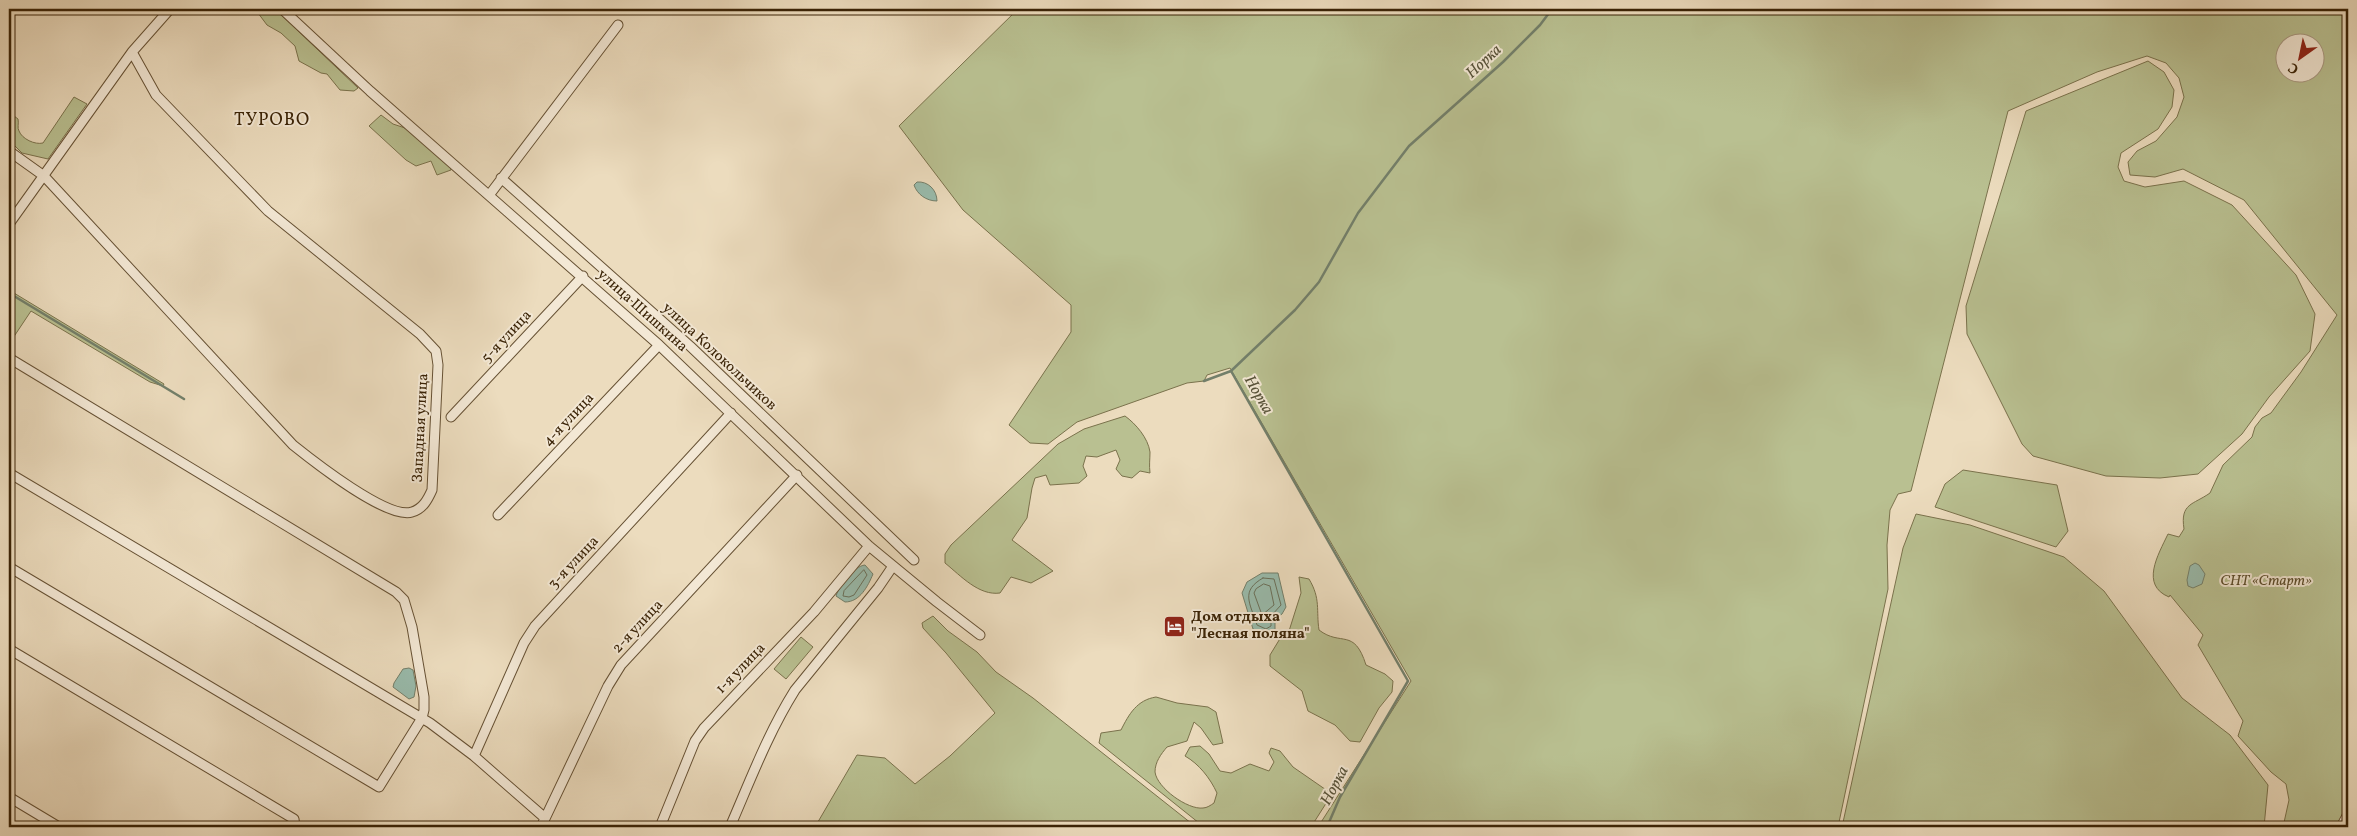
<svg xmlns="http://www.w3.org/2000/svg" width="2357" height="836" viewBox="0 0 2357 836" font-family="Vollkorn,serif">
	<rect width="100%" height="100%" fill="#ecdcbe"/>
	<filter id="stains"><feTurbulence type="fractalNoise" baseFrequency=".004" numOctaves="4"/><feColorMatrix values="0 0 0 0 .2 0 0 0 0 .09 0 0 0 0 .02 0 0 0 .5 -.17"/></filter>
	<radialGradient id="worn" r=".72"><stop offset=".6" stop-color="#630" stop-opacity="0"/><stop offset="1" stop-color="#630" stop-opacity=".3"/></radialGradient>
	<path fill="#b9c091" stroke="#7a724c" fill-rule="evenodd" d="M 255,9 L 275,9 L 358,88 L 354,91 L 340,90 L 327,74 L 321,73 L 299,61 L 295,46 L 281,33 L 267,25 Z
		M 1018,9 L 2348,9 L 2348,827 L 2283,827 L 2289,800 L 2286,784 L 2271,772 L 2238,736 L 2243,721 L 2198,645 L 2203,635 L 2170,595 L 2169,597 C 2140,585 2158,555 2168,534 L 2179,537 L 2184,529 C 2180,503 2193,505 2210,493 L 2223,465 L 2252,437 L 2255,427 L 2262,418 L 2271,413 L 2301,372 L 2337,315 L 2244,200 L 2183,169 L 2155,177 L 2130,175 L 2128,162 L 2137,151 L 2156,141 L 2177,117 L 2184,97 L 2179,78 L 2166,63 L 2147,56 L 2097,72 L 2008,111 L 1911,491 L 1898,494 L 1890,510 L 1887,545 L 1888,589 L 1838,827 L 1318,827 L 1411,681 L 1230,368 L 1207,375 L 1204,381 L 1187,383 L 1077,422 L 1048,444 L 1030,443 L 1009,425 L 1071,332 L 1071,305 L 963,210 L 899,126 ZM 2284,42 L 2314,42 L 2314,72 L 2284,72 Z
		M 2148,61 L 2164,72 L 2174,90 L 2172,107 L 2158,129 L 2121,153 L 2118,167 L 2124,181 L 2145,187 L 2184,181 L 2232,205 L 2296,275 L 2315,314 L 2310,351 L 2269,397 L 2242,434 L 2198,474 L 2160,478 L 2106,476 L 2033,456 L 2022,444 L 1967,334 L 1966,306 L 2026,111 Z
		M 74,97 L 87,104 L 48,159 L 22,153 L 9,140 L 9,112 L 18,119 C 19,123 17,128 19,131 C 22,139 35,145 43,143 Z
		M 381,115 L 393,124 L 408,129 L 450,165 L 451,170 L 437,175 L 431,161 L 416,166 L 406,160 L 369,126 Z
		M 9,290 L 164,384 L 163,386 L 150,382 L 31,311 L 9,344 Z
		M 1125,416 C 1136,424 1148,438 1150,452 C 1150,459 1149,465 1150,473 L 1140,471 L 1132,478 L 1122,476 L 1116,469 L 1120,460 L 1116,450 L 1097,457 L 1086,456 L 1083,466 L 1087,476 L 1079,483 L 1050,485 L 1046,475 L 1035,478 L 1032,488 L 1027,518 L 1012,540 L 1053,571 L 1031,583 L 1011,577 L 1000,593 C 979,596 961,576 945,563 L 945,554 L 951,545 L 1058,444 L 1084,429 Z
		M 1963,470 L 2057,485 L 2068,531 L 2056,547 L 1935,507 L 1945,484 Z
		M 1916,514 L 1970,525 L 2064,557 L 2104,591 L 2182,698 L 2230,735 L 2268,785 L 2264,827 L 1842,827 L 1903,548 Z
		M 1299,577 L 1309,579 C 1321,599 1316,610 1319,630 C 1341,647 1354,627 1366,665 L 1385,674 L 1393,681 L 1392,692 L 1379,708 L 1360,742 L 1350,741 L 1335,725 L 1308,711 L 1302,691 L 1270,666 L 1270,655 L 1281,637 L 1289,631 L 1301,593 Z
		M 933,616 L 948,631 L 977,652 L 996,672 L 1033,698 L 1196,827 L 815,827 L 857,755 L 885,758 L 915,784 L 950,756 L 995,713 L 946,653 L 923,628 L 922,623 Z
		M 801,637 L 813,647 L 786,679 L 774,669 Z
		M 1156,697 L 1177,703 L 1208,707 L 1216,712 L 1223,743 L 1213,745 L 1201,728 L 1194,722 L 1187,741 L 1167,747 C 1161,754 1155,762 1155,772 C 1157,788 1188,810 1203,808 C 1207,808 1211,805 1214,803 L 1217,793 C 1210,778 1199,764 1185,756 L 1190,747 L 1200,746 L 1209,754 L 1220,771 L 1231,773 L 1250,764 L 1269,771 L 1274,762 L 1269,753 L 1271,748 L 1280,751 L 1293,767 L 1332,794 L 1311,827 L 1204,827 L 1099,743 L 1101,733 L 1121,730 C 1129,714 1137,700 1156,697 Z"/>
	<path fill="#99bcad" stroke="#737f6a" d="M 917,182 C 928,181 937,190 937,201 C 926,201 917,194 914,185 Z
		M 2195,563 L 2199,565 L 2205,574 L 2202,584 L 2193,588 L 2188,586 L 2187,580 L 2190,566 Z
		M 865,565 L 873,574 C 868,586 860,602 845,602 L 836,596 C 839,586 854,566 865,565 Z
		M 1262,573 L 1278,573 L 1286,607 L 1282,614 L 1275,619 L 1275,631 L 1267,634 L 1253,629 L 1242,593 L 1247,582 Z
		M 409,668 L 413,670 L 416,686 L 414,697 L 409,699 L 393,687 L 394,683 L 403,669 Z"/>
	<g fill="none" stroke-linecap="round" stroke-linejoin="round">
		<path stroke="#6a705a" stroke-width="1" d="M 864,570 L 867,575 L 854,595 L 849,597 L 843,596 L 844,591 Z
			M 1263,578 L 1274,579 L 1281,605 L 1271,616 L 1271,626 L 1266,629 L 1257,625 C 1250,603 1240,591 1263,578 Z
			M 1264,584 L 1270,586 L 1274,605 L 1262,615 L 1254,593 L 1256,589 Z"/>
		<path stroke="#737f6a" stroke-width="2.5" d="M 9,293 L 184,399
			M 1204,381 L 1231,371
			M 1327,827 L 1340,797 L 1408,681 L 1231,371 L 1295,310 L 1319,282 L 1358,213 L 1409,146 L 1503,62 L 1540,25 L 1552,9"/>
		<defs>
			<path id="street" d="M 282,9 L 370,91 L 659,345 L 869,546 L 937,602 L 980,635
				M 9,151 L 44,176 L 293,445 C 313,461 388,520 412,512 C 423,509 428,499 432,490 L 438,365 L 436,351 L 420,334 L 268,211 L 156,95 L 132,52
				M 501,178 L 690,346 L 914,560
				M 490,194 L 618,25
				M 9,224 L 132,52 L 170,9
				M 9,358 L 396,592 L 404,600 L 412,627 L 424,697 L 424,710 L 422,718 L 379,787 L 9,567
				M 451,417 L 583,276
				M 9,473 L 430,723 L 474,756 L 545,818
				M 498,515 L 659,345
				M 9,649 L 294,819 L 295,827
				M 474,756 L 524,643 L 535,626 L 731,413
				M 9,797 L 59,827
				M 541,827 L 608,686 L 621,665 L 797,475
				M 660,827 L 695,741 L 704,728 L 814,612 L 869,546
				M 730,827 C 750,781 768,733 795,690 L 878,588 L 893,566
				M 2341,827 L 2348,814"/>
		</defs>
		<use href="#street" stroke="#665134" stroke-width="11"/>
		<use href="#street" stroke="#f3e8d5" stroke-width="9"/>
	</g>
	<defs>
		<symbol id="hotel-square" viewBox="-11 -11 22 22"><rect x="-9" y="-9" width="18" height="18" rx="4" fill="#8f2418" stroke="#f3e8d5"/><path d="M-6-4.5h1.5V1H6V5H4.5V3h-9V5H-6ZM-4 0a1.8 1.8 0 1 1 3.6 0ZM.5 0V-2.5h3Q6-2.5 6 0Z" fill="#fff"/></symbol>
	</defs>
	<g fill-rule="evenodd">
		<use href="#hotel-square" x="1162" y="614" width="25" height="25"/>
	</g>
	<g text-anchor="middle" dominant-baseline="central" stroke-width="4" stroke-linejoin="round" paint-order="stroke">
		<g font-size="15" fill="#3a2306" stroke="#f3e8d5">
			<text transform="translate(642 311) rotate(42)">улица Шишкина</text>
			<text transform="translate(507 337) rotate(-47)">5-я улица</text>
			<text transform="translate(719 357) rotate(43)">улица Колокольчиков</text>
			<text transform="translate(569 420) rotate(-47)">4-я улица</text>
			<text transform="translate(421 428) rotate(-87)">Западная улица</text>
			<text transform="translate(574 563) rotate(-47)">3-я улица</text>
			<text transform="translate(638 627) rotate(-47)">2-я улица</text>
			<text transform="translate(741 669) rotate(-46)">1-я улица</text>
		</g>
		<g font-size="15" font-style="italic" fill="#5a4a29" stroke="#f3e8d5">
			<text x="2266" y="581">СНТ «Старт»</text>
		</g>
		<g font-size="15" font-weight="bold" fill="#3a2306" stroke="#f3e8d5" text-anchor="start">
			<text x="1191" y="617">Дом отдыха<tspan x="1191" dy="17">"Лесная поляна"</tspan></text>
		</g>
		<g font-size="16" font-style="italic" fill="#565138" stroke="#f3e8d5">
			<text transform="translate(1484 62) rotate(-43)">Норка</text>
			<text transform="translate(1258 395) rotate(60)">Норка</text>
			<text transform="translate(1335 786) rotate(-62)">Норка</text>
		</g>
		<g font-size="18" letter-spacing="1" fill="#3a2306" stroke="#f3e8d5">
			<text x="272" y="120">ТУРОВО</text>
		</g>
	</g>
	<rect width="2357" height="836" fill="none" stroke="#ecdcbe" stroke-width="30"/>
	<rect x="10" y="10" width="2337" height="816" fill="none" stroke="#3a2306" stroke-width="2.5"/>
	<rect x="15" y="15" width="2327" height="806" fill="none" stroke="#3a2306"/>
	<g transform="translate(2300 58) rotate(213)"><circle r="24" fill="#f3e8d5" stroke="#a99982"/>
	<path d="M0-4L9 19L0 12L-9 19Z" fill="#8f2418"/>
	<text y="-8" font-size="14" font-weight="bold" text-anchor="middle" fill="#3a2306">С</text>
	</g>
	<rect width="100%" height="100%" filter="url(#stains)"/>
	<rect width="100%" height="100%" fill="url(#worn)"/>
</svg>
